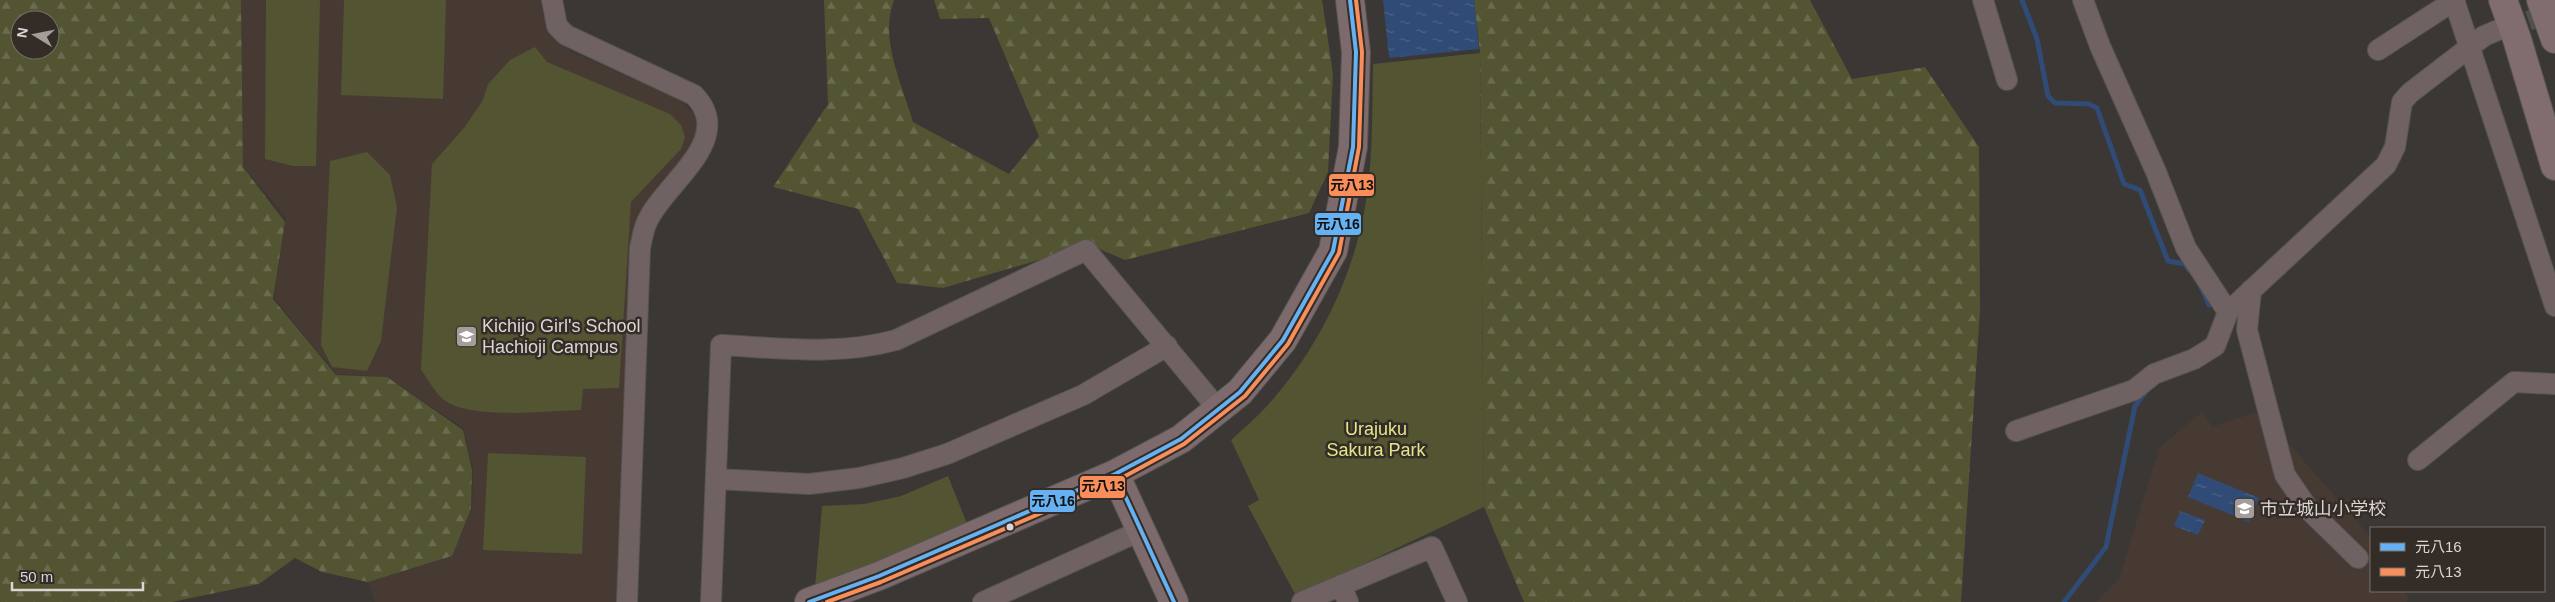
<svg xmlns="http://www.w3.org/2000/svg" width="2555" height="602" viewBox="0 0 2555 602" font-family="Helvetica,'Noto Sans JP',sans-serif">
	<defs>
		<pattern id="forest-firs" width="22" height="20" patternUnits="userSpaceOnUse" patternTransform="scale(1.25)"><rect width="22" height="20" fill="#525432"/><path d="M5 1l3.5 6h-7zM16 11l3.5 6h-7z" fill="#6a6c4f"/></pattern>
		<pattern id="water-ripples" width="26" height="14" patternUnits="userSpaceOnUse" patternTransform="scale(1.25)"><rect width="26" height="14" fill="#304b76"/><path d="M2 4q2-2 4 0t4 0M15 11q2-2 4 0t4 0" fill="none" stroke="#4d6489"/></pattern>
	</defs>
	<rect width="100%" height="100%" fill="#3a3734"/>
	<path fill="#463a33" d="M 241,0 L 541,0 L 543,15 L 549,31 L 559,43 L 570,51 L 678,99 L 697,116 L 697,130 L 691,147 L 641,216 L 618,602 L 375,602 L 368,582 L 451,557 L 472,509 L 473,469 L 463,428 L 387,377 L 336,374 L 274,298 L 286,218 L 243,166 Z
		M 2272,407 L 2280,431 L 2290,445 L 2371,537 L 2371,591 L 2404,591 L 2408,597 L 2407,602 L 2096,602 L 2119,579 L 2159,448 L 2203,411 L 2212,427 Z"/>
	<path fill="#525432" d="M 266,0 L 320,0 L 316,166 L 293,166 L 265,159 Z
		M 344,0 L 446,0 L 443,99 L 341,95 Z
		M 535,47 L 547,62 L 670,114 L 681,125 L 685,137 L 681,149 L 631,202 L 619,388 L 583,389 L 581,410 C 547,411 471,420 444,400 C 435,393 428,379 421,370 L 432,164 L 464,128 L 483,100 L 488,84 L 510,60 Z
		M 1480,53 L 1484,507 L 1296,596 L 1248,506 L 1259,500 L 1231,440 C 1243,429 1256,418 1267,406 C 1323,344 1361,262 1369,178 C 1373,140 1372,102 1373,64 Z
		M 367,152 L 390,175 L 397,207 L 381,341 L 367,371 L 332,367 L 321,345 L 330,161 Z
		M 488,453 L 586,457 L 582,554 L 483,550 Z
		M 948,476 L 968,526 L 815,588 L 822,506 L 864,504 L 901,496 Z"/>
	<path fill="url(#forest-firs)" fill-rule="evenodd" d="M 0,0 L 241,0 L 243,167 L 285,222 L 273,299 L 336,375 L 387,377 L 463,430 L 472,470 L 471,509 L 452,556 L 368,582 L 322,572 L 295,558 L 259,584 L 172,602 L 0,602 ZM 20,20 L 50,20 L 50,50 L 20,50 Z
		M 824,0 L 894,0 C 879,39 902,84 913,122 L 1009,174 L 1039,136 L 989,18 L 940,19 L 934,0 L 1322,0 L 1333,74 L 1328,172 L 1309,213 L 1125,260 L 1090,245 L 943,288 L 897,283 L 858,209 L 773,187 L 828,104 Z
		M 1474,0 L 1810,0 L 1852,79 L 1925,67 L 1979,147 L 1980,310 L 1961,602 L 1524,602 L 1484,507 L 1480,53 Z"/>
	<path fill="url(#water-ripples)" d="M 1383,0 L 1474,0 L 1479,49 L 1389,58 Z
		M 2198,473 L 2259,498 L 2249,522 L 2188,497 Z
		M 2180,511 L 2205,520 L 2198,535 L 2174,526 Z"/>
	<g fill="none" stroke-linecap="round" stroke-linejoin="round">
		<path stroke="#304b76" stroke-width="5" d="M 2022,0 L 2037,39 L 2048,96 L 2055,103 L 2089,104 L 2097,108 L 2124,184 L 2140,190 L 2168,261 L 2185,264 L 2189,270
			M 2201,287 L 2209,305
			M 2064,602 L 2106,547 L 2135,406 L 2145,393"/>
		<path stroke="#524f4c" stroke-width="20" stroke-dasharray="20 10" stroke-linecap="butt" d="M 2500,30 L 2555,12"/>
		<defs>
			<path id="street" d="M 552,0 L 557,26 L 566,35 L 694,95 C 737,140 664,183 647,222 C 643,230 642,240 640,248 L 627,602
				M 1983,0 L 2007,80
				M 2083,0 L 2100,46 L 2157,174
				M 2454,0 L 2555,306
				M 2378,50 L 2455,0
				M 2158,177 L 2186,248 L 2228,312
				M 2251,290 L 2247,330 L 2285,475 L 2309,510 L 2358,558
				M 2016,431 L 2134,390 L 2154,374 L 2194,359 L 2215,346 L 2228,312 L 2386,165 L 2395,147 L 2402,102 L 2410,93 L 2484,36 L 2498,30
				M 2418,460 L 2514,382 L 2555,384
				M 716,479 L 809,484 L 859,478 L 903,468 L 947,454 L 1083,395 L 1167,346
				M 1341,585 L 1348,602
				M 711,602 L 721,345 C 781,348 837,356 896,340 L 1086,250 L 1218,409
				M 983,602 L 1140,531
				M 1302,602 L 1432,547 L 1457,602"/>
			<path id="secondary" d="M 1115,474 L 1174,602
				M 809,602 L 879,576 L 1115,474 L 1181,439 L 1240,392 L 1283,340 L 1333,251 L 1353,147 L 1356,52 L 1350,0"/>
			<path id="highway" d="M 2503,0 L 2517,39 L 2555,166
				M 2541,0 L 2555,39"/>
		</defs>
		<use href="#street" stroke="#565452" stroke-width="22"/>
		<use href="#secondary" stroke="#565452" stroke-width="30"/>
		<use href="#highway" stroke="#565452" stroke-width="30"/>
		<use href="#street" stroke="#706163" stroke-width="20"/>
		<use href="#secondary" stroke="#7c6a6c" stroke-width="28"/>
		<use href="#highway" stroke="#816d70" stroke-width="28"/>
		<defs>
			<path id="bus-1" d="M 1115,474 L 1174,602
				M 809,602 L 879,576 L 1115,474 L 1181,439 L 1240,392 L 1283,340 L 1333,251 L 1353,147 L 1356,52 L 1350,0"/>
			<path id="bus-2" d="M 827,602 L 881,582 L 1118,480 L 1184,444 L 1245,396 L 1288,344 L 1339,253 L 1359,147 L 1362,52 L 1356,0"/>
		</defs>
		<use href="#bus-1" stroke="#332c27" stroke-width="8"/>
		<use href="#bus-2" stroke="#332c27" stroke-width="8"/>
		<use href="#bus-1" stroke="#66b1f2" stroke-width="4"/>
		<use href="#bus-2" stroke="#fa8e5a" stroke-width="4"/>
	</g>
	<defs>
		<symbol id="school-square" viewBox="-11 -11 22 22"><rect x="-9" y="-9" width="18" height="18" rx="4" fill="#a39e9c" stroke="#332c27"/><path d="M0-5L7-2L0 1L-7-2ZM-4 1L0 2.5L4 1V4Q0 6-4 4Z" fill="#fff"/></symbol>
	</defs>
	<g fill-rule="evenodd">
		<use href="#school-square" x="454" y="324" width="25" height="25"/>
		<use href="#school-square" x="2232" y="496" width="25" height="25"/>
	</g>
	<circle fill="#dbd6d4" stroke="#332c27" stroke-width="2" cx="1010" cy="527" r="4.5"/>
	<g text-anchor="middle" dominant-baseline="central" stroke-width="5" stroke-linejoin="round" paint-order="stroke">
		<g font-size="18" fill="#dbd6d4" stroke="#332c27" text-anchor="start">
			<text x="482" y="326">Kichijo Girl's School<tspan x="482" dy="21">Hachioji Campus</tspan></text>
			<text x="2260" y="509">市立城山小学校</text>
		</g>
		<g font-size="18" fill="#e2e789" stroke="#332c27">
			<text x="1376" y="429">Urajuku<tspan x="1376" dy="21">Sakura Park</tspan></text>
		</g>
	</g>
	<g stroke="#332c27" stroke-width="2">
		<rect x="1328" y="173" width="47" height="24" rx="5" fill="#fa8e5a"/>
		<rect x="1314" y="212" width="48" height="24" rx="5" fill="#66b1f2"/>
		<rect x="1079" y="475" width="47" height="24" rx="5" fill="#fa8e5a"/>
		<rect x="1029" y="489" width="47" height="24" rx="5" fill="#66b1f2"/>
	</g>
	<g font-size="14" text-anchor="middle" font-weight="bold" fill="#111">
		<text x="1352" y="190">元八13</text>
		<text x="1338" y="229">元八16</text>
		<text x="1103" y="491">元八13</text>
		<text x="1053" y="506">元八16</text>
	</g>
	<rect x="2370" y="527" width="175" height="65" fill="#332c27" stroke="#76706c"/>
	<rect x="2380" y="543" width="25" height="8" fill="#66b1f2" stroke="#76706c"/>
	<text x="2415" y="552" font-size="15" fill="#dbd6d4">元八16</text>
	<rect x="2380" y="568" width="25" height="8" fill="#fa8e5a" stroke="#76706c"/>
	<text x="2415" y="577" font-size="15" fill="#dbd6d4">元八13</text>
	<g transform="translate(35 35) rotate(280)"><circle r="24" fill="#332c27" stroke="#76706c"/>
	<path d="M0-4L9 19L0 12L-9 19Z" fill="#a39e9c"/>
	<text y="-8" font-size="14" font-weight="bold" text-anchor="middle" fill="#dbd6d4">N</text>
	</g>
	<path d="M12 582v8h131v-8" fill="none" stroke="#dbd6d4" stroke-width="2.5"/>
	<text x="20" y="582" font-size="15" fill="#dbd6d4" stroke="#332c27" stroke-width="4" paint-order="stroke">50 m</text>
</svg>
